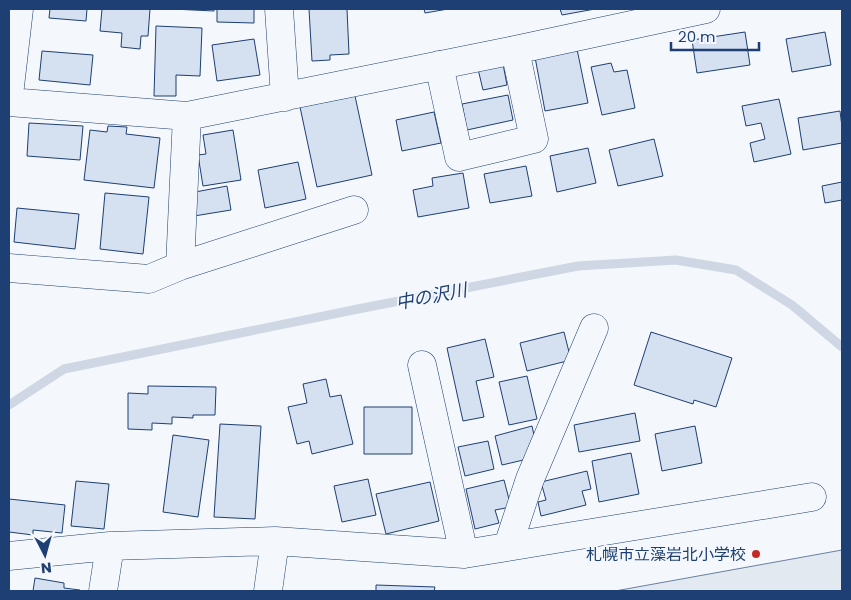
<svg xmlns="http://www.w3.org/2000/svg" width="851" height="600" viewBox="0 0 851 600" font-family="Poppins,'Noto Sans JP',sans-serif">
	<rect width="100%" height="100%" fill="#f4f7fb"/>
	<path fill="#e3e9f0" stroke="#687fa3" d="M 842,550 L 842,591 L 615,591 Z"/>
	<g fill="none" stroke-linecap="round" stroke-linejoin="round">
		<path stroke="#cfd7e4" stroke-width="9" d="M 9,405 L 64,369 L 358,309 L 578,266 L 676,260 L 736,270 L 792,305 L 842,347"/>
	</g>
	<path fill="#d5e0f0" stroke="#1d3f73" d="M 50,9 L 87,9 L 86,21 L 49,18 Z
		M 102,9 L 150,9 L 148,36 L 141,36 L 140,49 L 121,47 L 122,33 L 100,31 Z
		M 172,9 L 214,9 L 214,11 Z
		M 217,9 L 254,9 L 254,23 L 217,22 Z
		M 309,9 L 347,9 L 349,54 L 330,55 L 330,60 L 312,61 Z
		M 424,9 L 448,9 L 425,13 Z
		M 560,9 L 595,9 L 562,15 Z
		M 156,26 L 202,28 L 200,76 L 176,75 L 176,96 L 154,96 Z
		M 745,32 L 750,65 L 697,73 L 692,40 Z
		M 825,32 L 831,65 L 792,72 L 786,39 Z
		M 254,39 L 260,75 L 217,81 L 212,45 Z
		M 577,49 L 588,103 L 545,111 L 535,57 Z
		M 42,51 L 93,55 L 90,85 L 39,80 Z
		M 611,63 L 614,72 L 627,70 L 635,108 L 602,115 L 591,67 Z
		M 503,64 L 507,85 L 483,90 L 478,69 Z
		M 508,95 L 513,120 L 467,130 L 462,104 Z
		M 355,96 L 372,175 L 317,187 L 300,107 Z
		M 779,99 L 791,154 L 754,162 L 750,143 L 765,139 L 761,123 L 746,126 L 742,106 Z
		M 840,111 L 842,127 L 842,143 L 803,150 L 798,118 Z
		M 434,112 L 441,143 L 402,151 L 396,120 Z
		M 29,123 L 83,126 L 80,160 L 27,156 Z
		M 108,126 L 127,127 L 126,134 L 160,138 L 154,188 L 84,180 L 90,130 L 107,132 Z
		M 233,130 L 241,180 L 203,186 L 198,155 L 206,154 L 203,135 Z
		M 654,139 L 663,176 L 618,186 L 609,150 Z
		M 588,148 L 596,183 L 557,192 L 550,156 Z
		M 298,162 L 306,199 L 265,208 L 258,170 Z
		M 526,166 L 532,196 L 490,203 L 484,174 Z
		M 463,173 L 469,208 L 418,217 L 413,190 L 433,186 L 432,178 Z
		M 842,182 L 842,200 L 825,203 L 822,186 Z
		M 227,186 L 231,210 L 194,216 L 190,193 Z
		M 105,193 L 149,197 L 143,254 L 100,249 Z
		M 17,208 L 79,214 L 75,249 L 14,242 Z
		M 564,332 L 571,360 L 527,371 L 520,343 Z
		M 651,332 L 732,358 L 716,407 L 694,400 L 693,404 L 634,385 Z
		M 485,339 L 494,377 L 476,381 L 484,417 L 463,421 L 447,348 Z
		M 527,376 L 537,419 L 509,425 L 499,382 Z
		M 326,379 L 330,397 L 341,395 L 353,444 L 312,454 L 309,441 L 297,444 L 288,407 L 307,403 L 303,384 Z
		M 148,386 L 216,387 L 215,415 L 193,415 L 193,418 L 172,417 L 172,424 L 152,423 L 152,430 L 128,429 L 128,393 L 148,394 Z
		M 364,407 L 412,407 L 412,454 L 364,454 Z
		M 635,413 L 640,441 L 579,452 L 574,425 Z
		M 220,424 L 261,426 L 255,519 L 214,517 Z
		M 532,426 L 536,444 L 532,458 L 502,465 L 495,436 Z
		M 695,426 L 702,463 L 662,471 L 655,434 Z
		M 173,435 L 209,440 L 198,517 L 163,512 Z
		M 488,441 L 494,469 L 465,476 L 458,447 Z
		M 631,453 L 639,494 L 599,502 L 592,461 Z
		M 587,471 L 591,489 L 582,491 L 586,505 L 541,516 L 538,502 L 546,500 L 541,482 Z
		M 368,479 L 376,515 L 342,522 L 334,486 Z
		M 504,480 L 511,507 L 495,510 L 499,523 L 475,529 L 466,489 Z
		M 76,481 L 109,484 L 104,529 L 71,526 Z
		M 430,482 L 439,521 L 386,534 L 376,494 Z
		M 9,499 L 65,505 L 62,533 L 33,530 L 33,535 L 9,532 Z
		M 35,578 L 64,583 L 64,588 L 80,590 L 79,591 L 33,591 Z
		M 376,585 L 435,587 L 434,591 L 376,591 Z"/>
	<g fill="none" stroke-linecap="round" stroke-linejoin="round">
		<defs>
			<path id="minor" d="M 279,9 L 285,97
				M 439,65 L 459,157 L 534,139 L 515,50
				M 9,95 L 19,9
				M 9,102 L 187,116 L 515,50 L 706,9
				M 180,266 L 354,210
				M 9,268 L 149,279 L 180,266 L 187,116
				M 422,365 L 464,554
				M 508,546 L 530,479 L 594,328
				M 9,556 L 110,546 L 275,541 L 464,554 L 812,497
				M 103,591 L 110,546
				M 268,591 L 275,541"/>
		</defs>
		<use href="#minor" stroke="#1d3f73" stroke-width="29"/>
		<use href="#minor" stroke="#f4f7fb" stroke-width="28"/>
	</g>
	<circle fill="#c62828" stroke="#f4f7fb" stroke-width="2" cx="756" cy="554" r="5"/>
	<g text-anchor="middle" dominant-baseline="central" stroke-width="4" stroke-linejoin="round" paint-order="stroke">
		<g font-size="16" fill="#1d3f73" stroke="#f4f7fb" text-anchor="end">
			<text x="746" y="554">札幌市立藻岩北小学校</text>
		</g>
		<g font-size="18" font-style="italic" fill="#1d3f73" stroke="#f4f7fb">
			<text transform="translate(431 296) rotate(-11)">中の沢川</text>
		</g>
	</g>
	<rect width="851" height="600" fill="none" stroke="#1d3f73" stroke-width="20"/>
	<g transform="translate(45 555) rotate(174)" stroke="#f4f7fb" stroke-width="4" paint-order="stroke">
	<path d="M0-4L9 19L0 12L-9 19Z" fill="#1d3f73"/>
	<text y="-8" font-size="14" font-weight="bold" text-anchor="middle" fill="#1d3f73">N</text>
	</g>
	<path d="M671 42v8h88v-8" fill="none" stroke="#1d3f73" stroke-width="2.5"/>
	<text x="678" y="42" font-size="15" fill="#1d3f73" stroke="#f4f7fb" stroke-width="4" paint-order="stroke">20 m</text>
</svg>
